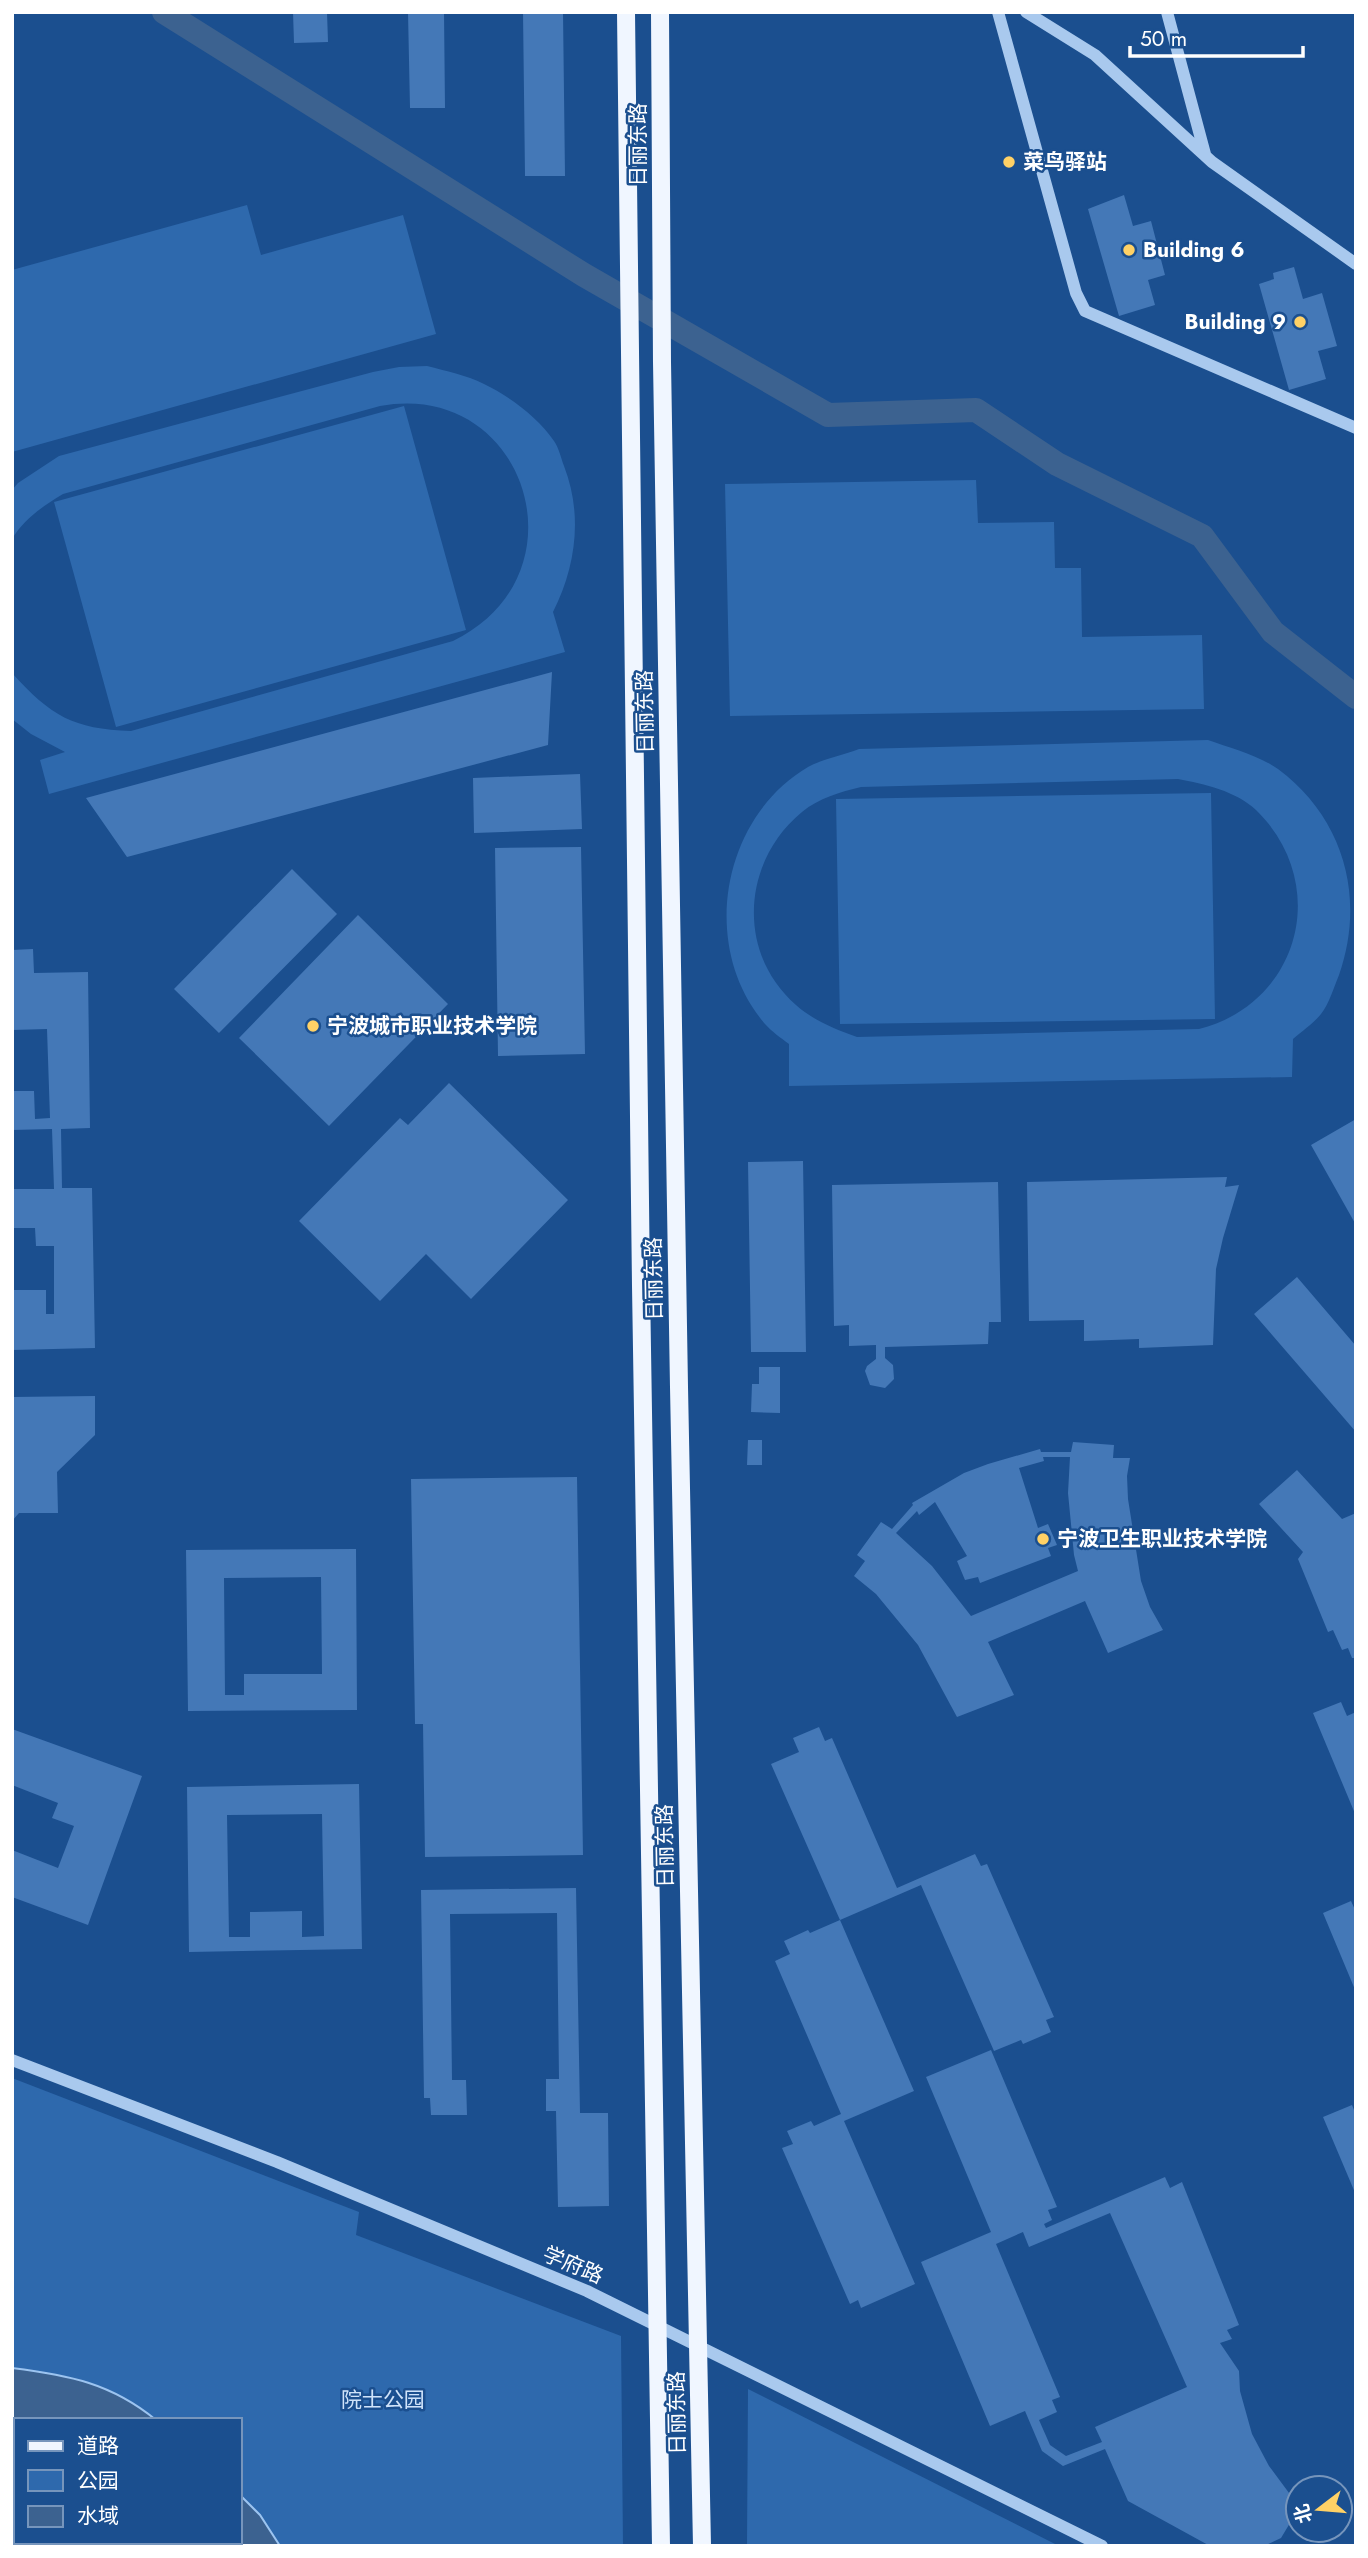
<svg xmlns="http://www.w3.org/2000/svg" width="1368" height="2558" viewBox="0 0 1368 2558" font-family="Jost,'Noto Sans SC',sans-serif">
	<rect width="100%" height="100%" fill="#1b4f8f"/>
	<path fill="#2e69ad" fill-rule="evenodd" d="M 247,205 L 261,255 L 403,215 L 436,334 L 12,452 L 12,270 Z
		M 427,366 C 446,371 466,375 484,384 C 509,396 538,417 554,441 C 559,448 561,458 564,466 C 583,515 576,566 553,612 L 565,652 L 49,794 L 40,760 L 65,752 L 31,734 L 12,719 L 12,673 C 51,716 73,729 131,731 L 453,641 C 589,575 526,379 380,406 L 63,494 C 43,506 24,519 12,539 L 12,490 L 18,483 L 59,456 L 373,372 L 399,367 Z
		M 404,406 L 466,630 L 116,727 L 54,502 Z
		M 976,480 L 978,523 L 1054,522 L 1055,568 L 1081,568 L 1082,637 L 1202,635 L 1204,709 L 730,716 L 725,484 Z
		M 1208,740 C 1230,748 1258,755 1278,769 C 1344,818 1366,898 1339,975 C 1334,987 1329,1004 1321,1014 C 1314,1023 1302,1031 1293,1039 L 1292,1077 L 789,1086 L 789,1044 C 781,1038 771,1031 765,1024 C 699,947 721,818 808,767 C 823,759 843,755 859,749 ZM 1178,779 C 1204,784 1236,791 1256,810 C 1331,883 1301,1003 1199,1029 L 857,1037 C 835,1029 814,1021 796,1005 C 736,953 742,861 802,812 C 819,798 840,792 861,787 Z
		M 1211,793 L 1215,1019 L 840,1024 L 836,799 Z
		M 12,2078 L 359,2212 L 356,2235 L 621,2336 L 623,2546 L 12,2546 ZM 16,2420 L 240,2420 L 240,2542 L 16,2542 Z
		M 748,2389 L 1059,2546 L 747,2546 Z"/>
	<path fill="#3c6290" stroke="#9cc4f0" stroke-width="2" d="M 12,2368 C 68,2375 111,2383 156,2420 L 16,2420 L 16,2491 L 12,2491 Z
		M 240,2495 L 260,2515 L 280,2546 L 176,2546 L 169,2542 L 240,2542 Z"/>
	<g fill="none" stroke-linecap="round" stroke-linejoin="round">
		<path stroke="#3c6290" stroke-width="24" d="M 164,12 L 584,275 L 828,415 L 976,410 L 1057,464 L 1202,536 L 1273,632 L 1356,697"/>
	</g>
	<path fill="#4478b7" fill-rule="evenodd" d="M 293,12 L 327,12 L 328,42 L 294,43 Z
		M 408,12 L 444,12 L 445,108 L 410,108 Z
		M 523,12 L 563,12 L 565,176 L 525,176 Z
		M 1124,195 L 1133,226 L 1151,221 L 1165,275 L 1148,280 L 1155,305 L 1119,316 L 1088,209 Z
		M 1294,267 L 1303,299 L 1322,293 L 1337,346 L 1318,351 L 1326,379 L 1289,390 L 1259,284 L 1274,279 L 1273,273 Z
		M 552,672 L 548,745 L 127,857 L 86,798 Z
		M 580,774 L 582,829 L 474,833 L 473,778 Z
		M 581,847 L 585,1054 L 498,1056 L 495,848 Z
		M 292,869 L 337,914 L 219,1033 L 174,989 Z
		M 358,915 L 448,1004 L 329,1126 L 239,1038 Z
		M 33,949 L 34,973 L 88,972 L 90,1128 L 61,1129 L 62,1188 L 92,1188 L 95,1348 L 12,1350 L 12,1290 L 46,1290 L 46,1314 L 54,1314 L 54,1246 L 36,1246 L 35,1228 L 12,1228 L 12,1189 L 54,1189 L 52,1129 L 12,1130 L 12,1091 L 34,1091 L 35,1119 L 50,1118 L 47,1029 L 12,1030 L 12,950 Z
		M 449,1083 L 568,1200 L 471,1299 L 426,1254 L 380,1301 L 299,1221 L 400,1118 L 408,1125 Z
		M 1356,1119 L 1356,1225 L 1311,1145 Z
		M 803,1161 L 806,1352 L 751,1352 L 748,1162 Z
		M 1227,1177 L 1225,1187 L 1239,1185 L 1223,1238 L 1216,1269 L 1213,1345 L 1139,1348 L 1139,1339 L 1084,1341 L 1084,1320 L 1029,1321 L 1027,1182 Z
		M 998,1182 L 1001,1322 L 989,1322 L 988,1344 L 885,1347 L 885,1358 L 893,1365 L 894,1379 L 885,1388 L 870,1385 L 865,1371 L 867,1366 L 876,1359 L 876,1345 L 849,1346 L 849,1325 L 834,1326 L 832,1185 Z
		M 1297,1277 L 1356,1346 L 1356,1432 L 1254,1314 Z
		M 759,1367 L 780,1367 L 780,1413 L 751,1412 L 752,1384 L 759,1384 Z
		M 95,1396 L 95,1435 L 57,1472 L 58,1513 L 19,1513 L 12,1521 L 12,1397 Z
		M 748,1440 L 762,1440 L 762,1465 L 747,1465 Z
		M 1073,1442 L 1114,1445 L 1113,1458 L 1130,1458 L 1127,1476 L 1128,1499 L 1141,1581 L 1150,1607 L 1163,1630 L 1108,1653 L 1085,1601 L 988,1642 L 1014,1695 L 957,1717 L 918,1645 L 876,1594 L 854,1576 L 865,1561 L 857,1555 L 881,1522 L 892,1529 L 913,1505 L 912,1503 L 964,1473 L 988,1464 L 1040,1449 L 1041,1452 L 1071,1452 ZM 1043,1457 L 1070,1457 L 1068,1493 L 1074,1555 L 1078,1571 L 971,1616 L 932,1566 L 896,1533 L 917,1511 L 919,1515 L 935,1502 L 967,1556 L 957,1561 L 965,1580 L 978,1577 L 980,1583 L 1051,1556 L 1048,1548 L 1057,1545 L 1048,1524 L 1038,1528 L 1019,1468 L 1044,1461 Z
		M 1297,1470 L 1342,1519 L 1356,1513 L 1356,1658 L 1352,1658 L 1348,1648 L 1342,1650 L 1333,1630 L 1328,1632 L 1298,1559 L 1303,1552 L 1259,1504 Z
		M 577,1477 L 583,1855 L 425,1857 L 423,1724 L 415,1724 L 411,1479 Z
		M 356,1549 L 357,1710 L 188,1711 L 186,1550 ZM 321,1577 L 322,1674 L 244,1674 L 244,1695 L 225,1695 L 224,1578 Z
		M 1341,1702 L 1347,1716 L 1356,1712 L 1356,1816 L 1313,1713 Z
		M 819,1727 L 825,1741 L 832,1738 L 897,1888 L 975,1854 L 981,1866 L 987,1864 L 1054,2017 L 1046,2020 L 1051,2032 L 1023,2044 L 1021,2040 L 994,2051 L 921,1885 L 840,1920 L 771,1764 L 799,1752 L 793,1738 Z
		M 12,1729 L 142,1776 L 88,1925 L 12,1897 L 12,1850 L 58,1868 L 74,1826 L 52,1818 L 58,1803 L 12,1785 Z
		M 359,1784 L 362,1949 L 189,1952 L 187,1787 ZM 322,1814 L 324,1936 L 302,1937 L 302,1911 L 250,1912 L 250,1937 L 229,1937 L 227,1815 Z
		M 576,1888 L 580,2113 L 608,2113 L 609,2206 L 558,2207 L 556,2111 L 546,2111 L 546,2079 L 559,2079 L 557,1913 L 450,1914 L 452,2080 L 466,2080 L 467,2115 L 431,2115 L 430,2098 L 424,2098 L 421,1890 Z
		M 1351,1901 L 1356,1912 L 1356,1992 L 1323,1913 Z
		M 840,1920 L 914,2091 L 844,2121 L 915,2284 L 861,2308 L 858,2300 L 850,2304 L 782,2148 L 793,2144 L 787,2131 L 811,2121 L 814,2126 L 841,2114 L 775,1961 L 790,1954 L 784,1941 L 808,1930 L 810,1933 Z
		M 991,2050 L 1057,2207 L 1048,2210 L 1052,2220 L 1044,2224 L 1046,2228 L 1165,2177 L 1170,2188 L 1182,2182 L 1239,2325 L 1227,2330 L 1232,2339 L 1220,2343 L 1239,2371 L 1240,2391 L 1252,2434 L 1269,2466 L 1292,2497 L 1293,2518 L 1281,2538 L 1264,2546 L 1210,2546 L 1128,2501 L 1105,2449 L 1063,2466 L 1042,2451 L 1025,2411 L 990,2426 L 921,2262 L 991,2232 L 926,2077 ZM 1110,2213 L 1187,2387 L 1095,2427 L 1102,2442 L 1066,2456 L 1050,2445 L 1039,2420 L 1057,2412 L 1052,2400 L 1060,2397 L 996,2244 L 1023,2232 L 1029,2247 Z
		M 1352,2105 L 1356,2115 L 1356,2195 L 1323,2117 Z"/>
	<g fill="none" stroke-linecap="round" stroke-linejoin="round">
		<path stroke="#a9c9ee" stroke-width="12" d="M 998,12 L 1076,293 L 1085,311 L 1356,428
			M 1026,12 L 1095,55 L 1212,162 L 1356,264
			M 1167,12 L 1205,154
			M 12,2060 L 277,2162 L 587,2291 L 1102,2546
			M 12,2488 L 16,2488"/>
		<path stroke="#f0f6ff" stroke-width="18" d="M 626,12 L 641,1286 L 661,2546
			M 660,12 L 662,362 L 679,1387 L 702,2546"/>
	</g>
	<g fill="#ffd166" stroke="#1b4f8f" stroke-width="2.5">
		<circle cx="1009" cy="162" r="7"/>
		<circle cx="1129" cy="250" r="7"/>
		<circle cx="1300" cy="322" r="7"/>
		<circle cx="313" cy="1026" r="7"/>
		<circle cx="1043" cy="1539" r="7"/>
	</g>
	<g text-anchor="middle" dominant-baseline="central" stroke-width="5" stroke-linejoin="round" paint-order="stroke">
		<g font-size="21" fill="#fff" stroke="#1b4f8f">
			<text transform="translate(638 145) rotate(-90)">日丽东路</text>
			<text transform="translate(645 712) rotate(-91)">日丽东路</text>
			<text transform="translate(654 1279) rotate(-91)">日丽东路</text>
			<text transform="translate(665 1846) rotate(-91)">日丽东路</text>
			<text transform="translate(573 2265) rotate(23)">学府路</text>
			<text transform="translate(677 2413) rotate(-91)">日丽东路</text>
		</g>
		<g font-size="21" font-weight="bold" fill="#fff" stroke="#1b4f8f" text-anchor="start">
			<text x="1023" y="162">菜鸟驿站</text>
			<text x="1143" y="250">Building 6</text>
			<text x="1286" y="322" text-anchor="end">Building 9</text>
			<text x="327" y="1026">宁波城市职业技术学院</text>
			<text x="1057" y="1539">宁波卫生职业技术学院</text>
		</g>
		<g font-size="21" fill="#cfe3fa" stroke="#1b4f8f">
			<text x="383" y="2400">院士公园</text>
		</g>
	</g>
	<rect width="1368" height="2558" fill="none" stroke="#ffffff" stroke-width="28"/>
	<rect x="14" y="2418" width="228" height="126" fill="#1b4f8f" stroke="#7695bc" stroke-width="2"/>
	<rect x="28" y="2441" width="35" height="10" fill="#f0f6ff" stroke="#7695bc" stroke-width="2"/>
	<text x="77" y="2453" font-size="21" fill="#ffffff">道路</text>
	<rect x="28" y="2470" width="35" height="21" fill="#2e69ad" stroke="#7695bc" stroke-width="2"/>
	<text x="77" y="2488" font-size="21" fill="#ffffff">公园</text>
	<rect x="28" y="2506" width="35" height="21" fill="#3c6290" stroke="#7695bc" stroke-width="2"/>
	<text x="77" y="2523" font-size="21" fill="#ffffff">水域</text>
	<g transform="translate(1319 2509) rotate(254)"><circle r="33" fill="#1b4f8f" stroke="#7695bc" stroke-width="2"/>
	<path d="M0-5L12 26L0 18L-12 26Z" fill="#ffd166"/>
	<text y="-10" font-size="19" font-weight="bold" text-anchor="middle" fill="#ffffff">北</text>
	</g>
	<path d="M1130 46v10h173v-10" fill="none" stroke="#ffffff" stroke-width="3.5"/>
	<text x="1140" y="46" font-size="21" fill="#ffffff" stroke="#1b4f8f" stroke-width="5" paint-order="stroke">50 m</text>
</svg>
